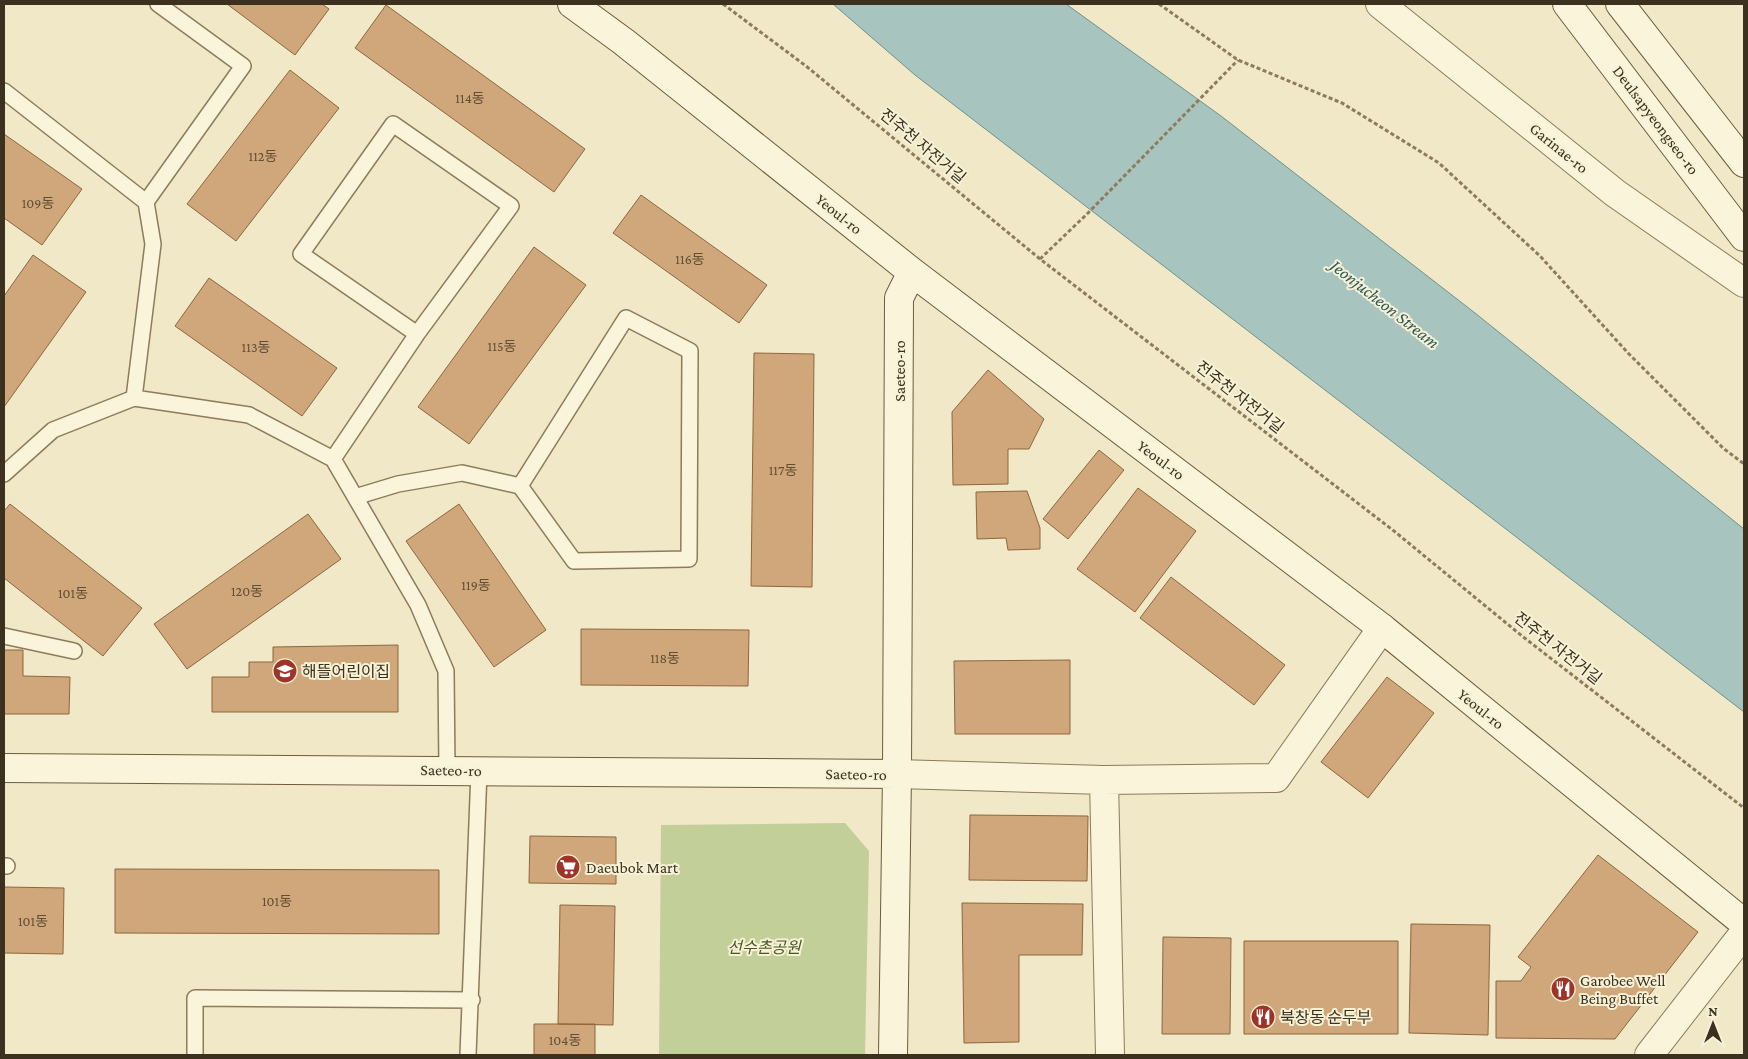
<svg xmlns="http://www.w3.org/2000/svg" width="1748" height="1059" viewBox="0 0 1748 1059" font-family="'Crimson Pro','Noto Sans KR',serif">
	<rect width="100%" height="100%" fill="#f0e8c6"/>
	<path fill="#c3cf99" d="M 845,823 L 869,851 L 865,1055 L 659,1055 L 661,825 Z"/>
	<path fill="#a8c4be" stroke="#6d938d" d="M 833,4 L 1066,4 L 1221,116 L 1475,313 L 1744,529 L 1744,712 L 915,75 Z"/>
	<path fill="#d0a77a" stroke="#8d663f" d="M 227,4 L 322,4 L 329,9 L 295,55 Z
		M 386,5 L 585,149 L 554,192 L 355,48 Z
		M 290,70 L 339,108 L 236,241 L 187,204 Z
		M 4,134 L 82,189 L 42,245 L 4,218 Z
		M 641,195 L 767,285 L 739,323 L 613,233 Z
		M 534,247 L 586,285 L 469,444 L 418,407 Z
		M 33,255 L 86,292 L 4,407 L 4,296 Z
		M 209,278 L 337,368 L 302,416 L 175,326 Z
		M 754,353 L 814,354 L 812,587 L 751,586 Z
		M 988,370 L 1044,419 L 1029,449 L 1008,449 L 1008,484 L 953,485 L 952,412 Z
		M 1099,450 L 1124,470 L 1068,539 L 1043,519 Z
		M 1138,488 L 1196,531 L 1135,612 L 1077,569 Z
		M 1027,491 L 1040,528 L 1040,549 L 1008,550 L 1006,538 L 977,539 L 976,492 Z
		M 10,504 L 142,608 L 103,656 L 4,578 L 4,511 Z
		M 459,504 L 546,630 L 494,667 L 406,541 Z
		M 308,514 L 341,559 L 187,669 L 154,624 Z
		M 1171,577 L 1285,665 L 1254,705 L 1140,618 Z
		M 581,629 L 749,630 L 748,686 L 581,685 Z
		M 398,645 L 398,712 L 212,712 L 212,677 L 249,677 L 249,662 L 273,662 L 273,647 Z
		M 4,650 L 23,650 L 23,676 L 70,677 L 69,714 L 4,714 Z
		M 1070,660 L 1070,734 L 955,734 L 954,661 Z
		M 1387,677 L 1434,713 L 1368,798 L 1321,762 Z
		M 970,815 L 1088,816 L 1087,881 L 969,880 Z
		M 530,836 L 616,837 L 616,884 L 529,883 Z
		M 1598,855 L 1698,932 L 1615,1039 L 1496,1038 L 1496,981 L 1521,981 L 1531,967 L 1518,957 Z
		M 115,869 L 439,870 L 439,934 L 115,933 Z
		M 4,887 L 64,888 L 63,954 L 4,953 Z
		M 962,903 L 1083,904 L 1082,955 L 1019,955 L 1019,1042 L 964,1043 Z
		M 560,905 L 615,906 L 613,1025 L 558,1024 Z
		M 1411,924 L 1490,925 L 1488,1035 L 1409,1033 Z
		M 1163,937 L 1231,938 L 1230,1034 L 1162,1034 Z
		M 1244,941 L 1398,941 L 1398,1034 L 1244,1034 Z
		M 534,1024 L 595,1024 L 595,1055 L 534,1055 Z"/>
	<g fill="none" stroke-linecap="round" stroke-linejoin="round">
		<defs>
			<path id="lane" d="M 4,91 L 146,202 L 153,244 L 134,398
				M 146,202 L 243,66 L 158,4
				M 333,459 L 417,334 L 511,206 L 393,124 L 301,254 L 417,334
				M 4,474 L 53,430 L 134,398 L 249,415 L 333,459 L 418,605 L 446,671 L 447,770
				M 355,497 L 398,484 L 462,473 L 520,486 L 626,318 L 690,351 L 689,559 L 574,561 L 520,486
				M 4,636 L 74,651
				M 4,866 L 7,866
				M 195,1055 L 195,998 L 472,1000
				M 468,1055 L 479,771"/>
			<path id="street" d="M 1380,4 L 1615,193 L 1744,283
				M 897,774 L 1104,780 L 1276,778 L 1382,628
				M 1104,780 L 1110,1055
				M 1649,1055 L 1744,933"/>
			<path id="secondary" d="M 572,4 L 624,42 L 912,272 L 1382,628 L 1744,923
				M 1567,4 L 1744,237
				M 1620,4 L 1744,163
				M 4,768 L 897,774
				M 893,1055 L 897,774 L 899,298 L 912,272"/>
		</defs>
		<use href="#lane" stroke="#8d7b5b" stroke-width="18"/>
		<use href="#street" stroke="#8d7b5b" stroke-width="30"/>
		<use href="#secondary" stroke="#6e5b3e" stroke-width="30"/>
		<path stroke="#8d7b5b" stroke-width="3" stroke-dasharray="4 2.5" stroke-linecap="butt" d="M 723,4 L 806,66 L 1040,259 L 1394,531 L 1522,636 L 1744,808
			M 1159,4 L 1238,60 L 1342,103 L 1439,163 L 1540,256 L 1628,353 L 1723,448 L 1744,464
			M 1040,259 L 1087,214 L 1238,60"/>
		<use href="#lane" stroke="#faf4da" stroke-width="15"/>
		<use href="#street" stroke="#faf4da" stroke-width="28"/>
		<use href="#secondary" stroke="#faf4da" stroke-width="28"/>
	</g>
	<defs>
		<symbol id="school-disc" viewBox="-11 -11 22 22"><circle r="9.5" fill="#9e3428" stroke="#f7f1d6"/><path d="M0-5L7-2L0 1L-7-2ZM-4 1L0 2.5L4 1V4Q0 6-4 4Z" fill="#fff"/></symbol>
		<symbol id="supermarket-disc" viewBox="-11 -11 22 22"><circle r="9.5" fill="#9e3428" stroke="#f7f1d6"/><path d="M-6-5.5h2.5l.6 2H6L4.5 2H-2.5L-4.4-4H-6ZM-1.5 3.2a1.3 1.3 0 1 0 .1 0ZM3 3.2a1.3 1.3 0 1 0 .1 0Z" fill="#fff"/></symbol>
		<symbol id="restaurant-disc" viewBox="-11 -11 22 22"><circle r="9.5" fill="#9e3428" stroke="#f7f1d6"/><path d="M-5-6h1v4h1v-4h1v4h1v-4h1v5L-1.5 .5V6h-2V.5L-5-1ZM5-6V6H3V1.5H1.5Q1.5-4 5-6Z" fill="#fff"/></symbol>
	</defs>
	<g fill-rule="evenodd">
		<use href="#school-disc" x="271" y="657" width="28" height="28"/>
		<use href="#supermarket-disc" x="554" y="853" width="28" height="28"/>
		<use href="#restaurant-disc" x="1549" y="975" width="28" height="28"/>
		<use href="#restaurant-disc" x="1249" y="1003" width="28" height="28"/>
	</g>
	<g text-anchor="middle" dominant-baseline="central" stroke-width="4" stroke-linejoin="round" paint-order="stroke">
		<g font-size="14" fill="#614e36">
			<text x="470" y="98">114동</text>
			<text x="263" y="156">112동</text>
			<text x="38" y="203">109동</text>
			<text x="690" y="259">116동</text>
			<text x="502" y="346">115동</text>
			<text x="256" y="347">113동</text>
			<text x="783" y="470">117동</text>
			<text x="476" y="585">119동</text>
			<text x="247" y="591">120동</text>
			<text x="73" y="593">101동</text>
			<text x="665" y="658">118동</text>
			<text x="277" y="901">101동</text>
			<text x="33" y="921">101동</text>
			<text x="565" y="1040">104동</text>
		</g>
		<g font-size="16" fill="#3c301f" stroke="#f7f1d6">
			<text transform="translate(1656 120) rotate(53)">Deulsapyeongseo-ro</text>
			<text transform="translate(923 146) rotate(40)">전주천 자전거길</text>
			<text transform="translate(1559 148) rotate(39)">Garinae-ro</text>
			<text transform="translate(839 214) rotate(39)">Yeoul-ro</text>
			<text transform="translate(899 371) rotate(-90)">Saeteo-ro</text>
			<text transform="translate(1240 397) rotate(38)">전주천 자전거길</text>
			<text transform="translate(1161 460) rotate(37)">Yeoul-ro</text>
			<text transform="translate(1558 648) rotate(38)">전주천 자전거길</text>
			<text transform="translate(1481 709) rotate(39)">Yeoul-ro</text>
			<text transform="translate(451 770) rotate(1)">Saeteo-ro</text>
			<text transform="translate(856 774) rotate(1)">Saeteo-ro</text>
		</g>
		<g font-size="16" fill="#3c301f" stroke="#f7f1d6" text-anchor="start">
			<text x="302" y="671">해뜰어린이집</text>
			<text x="586" y="867">Daeubok Mart</text>
			<text x="1580" y="980">Garobee Well<tspan x="1580" dy="18">Being Buffet</tspan></text>
			<text x="1280" y="1017">북창동 순두부</text>
		</g>
		<g font-size="16" font-style="italic" fill="#475925" stroke="#f7f1d6">
			<text x="764" y="947">선수촌공원</text>
		</g>
		<g font-size="18" font-style="italic" fill="#2e5a5c" stroke="#f7f1d6">
			<text transform="translate(1385 304) rotate(38)">Jeonjucheon Stream</text>
		</g>
	</g>
	<rect width="1748" height="1059" fill="none" stroke="#3c301f" stroke-width="10"/>
	<g transform="translate(1713 1024)" stroke="#f7f1d6" stroke-width="4" paint-order="stroke">
	<path d="M0-4L9 19L0 12L-9 19Z" fill="#3c301f"/>
	<text y="-8" font-size="14" font-weight="bold" text-anchor="middle" fill="#3c301f">N</text>
	</g>
</svg>
